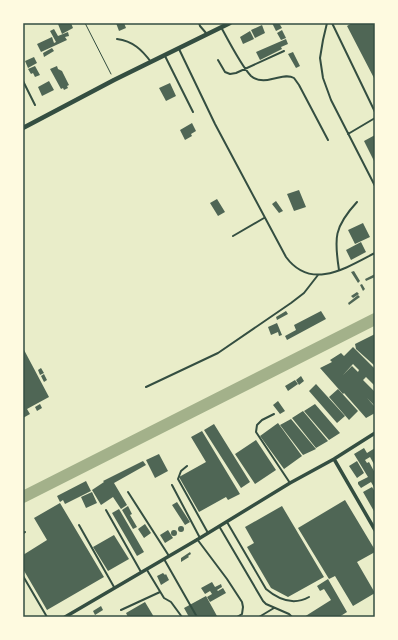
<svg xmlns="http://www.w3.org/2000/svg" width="398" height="640" viewBox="0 0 398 640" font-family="'Roboto Condensed',sans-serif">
	<rect width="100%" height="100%" fill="#e9edc9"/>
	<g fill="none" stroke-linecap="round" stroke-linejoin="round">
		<path stroke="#a3b18a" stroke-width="12" d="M 23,497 L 375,319"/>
	</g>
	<path fill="#4f6655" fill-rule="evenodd" d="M 60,23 L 71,23 L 73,28 L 62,34 L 58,24 Z
		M 116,23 L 124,23 L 126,28 L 119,31 Z
		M 272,23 L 279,23 L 282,28 L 276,31 Z
		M 352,23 L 375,23 L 375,80 L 347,26 Z
		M 262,25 L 265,33 L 255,38 L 251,30 Z
		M 54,29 L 58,36 L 68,32 L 69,36 L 65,37 L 67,40 L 41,52 L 37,44 L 52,37 L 54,43 L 56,42 L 50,31 Z
		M 282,30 L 286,38 L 281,40 L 277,33 Z
		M 250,31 L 254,39 L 243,44 L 240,37 Z
		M 286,39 L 288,44 L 281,47 L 282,49 L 260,60 L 256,52 Z
		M 52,48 L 54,51 L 44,57 L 43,53 Z
		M 293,52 L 300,66 L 296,68 L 288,54 Z
		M 34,57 L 37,63 L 28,68 L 25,61 Z
		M 35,66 L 40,75 L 35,77 L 33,73 L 31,74 L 28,69 Z
		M 57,66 L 58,69 L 62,71 L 69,85 L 67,86 L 68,88 L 64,90 L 63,88 L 61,89 L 50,69 Z
		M 49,81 L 54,90 L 42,96 L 38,87 Z
		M 170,83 L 176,96 L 166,101 L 159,88 Z
		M 192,123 L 196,131 L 191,134 L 192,136 L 185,140 L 180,130 Z
		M 375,135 L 375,163 L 364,141 Z
		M 299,190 L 306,207 L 294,211 L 287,194 Z
		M 217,199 L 225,212 L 218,216 L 210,203 Z
		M 276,201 L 283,211 L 279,213 L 272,204 Z
		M 363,223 L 370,237 L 355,244 L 348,230 Z
		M 361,242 L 366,252 L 351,260 L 346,250 Z
		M 354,271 L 360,281 L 358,283 L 351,272 Z
		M 375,274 L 375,277 L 366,281 L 365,279 Z
		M 362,284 L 365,289 L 363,291 L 360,285 Z
		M 357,292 L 359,294 L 353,298 L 351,296 Z
		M 358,295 L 360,297 L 349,305 L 348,303 Z
		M 286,311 L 288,314 L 277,320 L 276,317 Z
		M 321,311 L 326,319 L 287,340 L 285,336 L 296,330 L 294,325 Z
		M 277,323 L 282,335 L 279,336 L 278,332 L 271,335 L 268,327 Z
		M 375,334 L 375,366 L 356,349 L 355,344 Z
		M 353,347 L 375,369 L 375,386 L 366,377 L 363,380 L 375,392 L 375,406 L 367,398 L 375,407 L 375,413 L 366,418 L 344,393 L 343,394 L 320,368 L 332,362 L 330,360 L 341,353 L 344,356 ZM 353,364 L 359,370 L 358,372 L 352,366 L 343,375 Z
		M 23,348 L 49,397 L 27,409 L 30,414 L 23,418 Z
		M 41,368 L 44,373 L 40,375 L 38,370 Z
		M 44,374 L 47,380 L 44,382 L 41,376 Z
		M 301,376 L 304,381 L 299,385 L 296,380 Z
		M 295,380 L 298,384 L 288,391 L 285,386 Z
		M 316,384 L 345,416 L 337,423 L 309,391 Z
		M 338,389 L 358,411 L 349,420 L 329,397 Z
		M 278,401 L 285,411 L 280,414 L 273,405 Z
		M 40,404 L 42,408 L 37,411 L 35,407 Z
		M 315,404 L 340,433 L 329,440 L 304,411 Z
		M 303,411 L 328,441 L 316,448 L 292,418 Z
		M 291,419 L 316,449 L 303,455 L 280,425 Z
		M 278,423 L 302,456 L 284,469 L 260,436 Z
		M 214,424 L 250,482 L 241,488 L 204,430 Z
		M 202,431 L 240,494 L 228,500 L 226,497 L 199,512 L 179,477 L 206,462 L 191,437 Z
		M 256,440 L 276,470 L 255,484 L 235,454 Z
		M 364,448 L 367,453 L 375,448 L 375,466 L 370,457 L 365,460 L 367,463 L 369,462 L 375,473 L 375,489 L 371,482 L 361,488 L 358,484 L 358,482 L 368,477 L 354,454 Z
		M 159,454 L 168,471 L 155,478 L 146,460 Z
		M 143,461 L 146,465 L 114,483 L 127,505 L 121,509 L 113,497 L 101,505 L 92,490 L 104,482 L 103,481 Z
		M 357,461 L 364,473 L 357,478 L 349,466 Z
		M 86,481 L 91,491 L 65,504 L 63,500 L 60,502 L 57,496 Z
		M 372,487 L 375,492 L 375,513 L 363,492 Z
		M 92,492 L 97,503 L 86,508 L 81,497 Z
		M 345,500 L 375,550 L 375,552 L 357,562 L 375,593 L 353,606 L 335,576 L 329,579 L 298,528 Z
		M 177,502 L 190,522 L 185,525 L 172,505 Z
		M 60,503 L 104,577 L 47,610 L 23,569 L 23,555 L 47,540 L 34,518 Z
		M 128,506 L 132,514 L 130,515 L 137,527 L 133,529 L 122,510 Z
		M 282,506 L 324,577 L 288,597 L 271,588 L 247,547 L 254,543 L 245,527 Z
		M 119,509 L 144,552 L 137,556 L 112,513 Z
		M 145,524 L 151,533 L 144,538 L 138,529 Z
		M178 529a3 3 0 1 1 6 0a3 3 0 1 1-6 0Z
		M 168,530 L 173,538 L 165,543 L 160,535 Z
		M171 533a3 3 0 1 1 6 0a3 3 0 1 1-6 0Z
		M 114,535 L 129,559 L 108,571 L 93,547 Z
		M 190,552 L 191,554 L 188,556 L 189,557 L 181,562 L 181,558 Z
		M 163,573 L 165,575 L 166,574 L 169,580 L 161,585 L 157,576 Z
		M 328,579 L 347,612 L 339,617 L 304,617 L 331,600 L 324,589 L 320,591 L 317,586 Z
		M 212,582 L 215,587 L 221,584 L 222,587 L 217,590 L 218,591 L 223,588 L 226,593 L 210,602 L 207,597 L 212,594 L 210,591 L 205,594 L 201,588 Z
		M 206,596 L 217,616 L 214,617 L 189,617 L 184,608 Z
		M 145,602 L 154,617 L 128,617 L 126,613 Z
		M 101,606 L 103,610 L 95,615 L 93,611 Z"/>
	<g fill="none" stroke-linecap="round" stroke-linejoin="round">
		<path stroke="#344e41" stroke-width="1" d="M 85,23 L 111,74"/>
		<path stroke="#344e41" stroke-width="2" d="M 199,23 L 200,26 L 206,33
			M 327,23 L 323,40 L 320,58 L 323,78 L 331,100 L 375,186
			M 332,23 L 375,112
			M 221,27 C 228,40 242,67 251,76 C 257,81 265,81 272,79 C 279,78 287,74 294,78 L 299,85 L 328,140
			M 117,39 C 133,41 142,50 151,62
			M 179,49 L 215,124 L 286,257 C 311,291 346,268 375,253
			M 165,56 L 193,112
			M 218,60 L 225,72 L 230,74 L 236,73 L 284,51
			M 23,81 L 35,105
			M 348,134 L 375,118
			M 233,236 L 264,218
			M 339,270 C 334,238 334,227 357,202
			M 146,387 L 218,353 L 291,303 L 304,293 L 318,275
			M 274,414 L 262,420 L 257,425 L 256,432 L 290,483
			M 187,466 L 181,471 L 178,479 L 208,533
			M 172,485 L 200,538
			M 128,492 L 169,556
			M 106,510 L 141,572
			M 227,522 L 266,589 C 279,600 293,606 309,597
			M 79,525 L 114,587
			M 219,526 L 263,601 L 266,604 L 289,614 L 292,617
			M 23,533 L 25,532
			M 197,539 L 227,579 L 242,602 L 243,607 L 242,614 L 237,617
			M 164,559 L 197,617
			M 147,570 L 164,598 L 171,602 L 182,617
			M 23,576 L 47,617
			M 121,610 L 160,592
			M 259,617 L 274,608"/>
		<path stroke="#344e41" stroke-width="3.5" d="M 334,459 L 375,530
			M 65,617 L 200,538 L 290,483 L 334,459 L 375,433"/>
		<path stroke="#344e41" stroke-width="4.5" d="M 23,128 L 114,80 L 230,23"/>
	</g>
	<rect width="398" height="640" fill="none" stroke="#fefae0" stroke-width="48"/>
	<rect x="24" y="24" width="350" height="592" fill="none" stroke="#344e41" stroke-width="1.5"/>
</svg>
